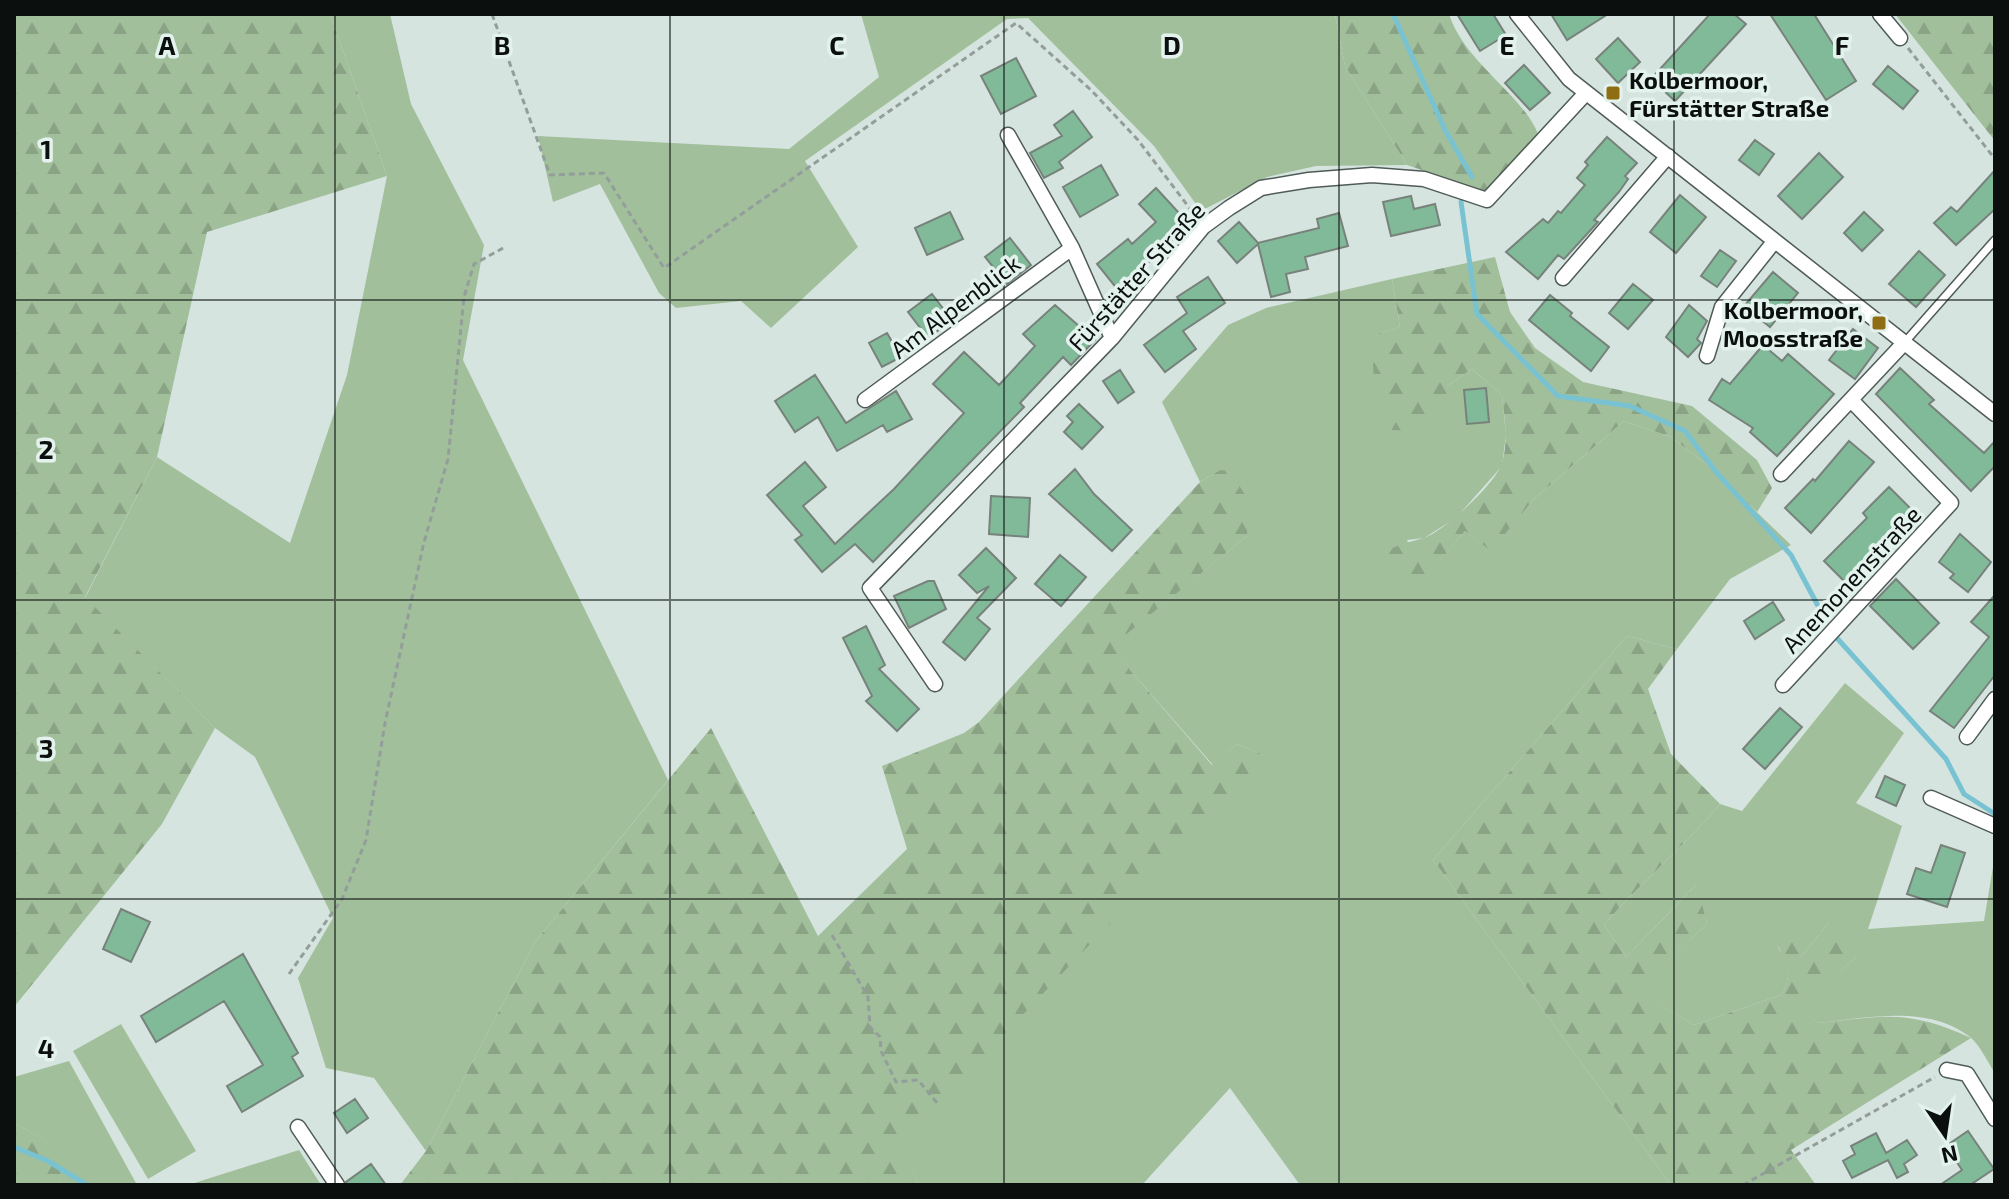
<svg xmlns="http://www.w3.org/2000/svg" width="2009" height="1199" viewBox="0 0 2009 1199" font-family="'Exo 2',sans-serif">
	<defs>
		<pattern id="forest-firs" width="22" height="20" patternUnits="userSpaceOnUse" patternTransform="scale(2)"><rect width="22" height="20" fill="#a2bf9c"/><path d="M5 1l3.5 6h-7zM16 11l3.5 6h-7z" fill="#8aa385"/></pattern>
	</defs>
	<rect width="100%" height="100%" fill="#d6e4e0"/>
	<path fill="#a2bf9c" d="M 330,14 L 390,14 L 411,104 L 484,245 L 463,360 L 668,780 L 535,942 L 426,1151 L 374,1078 L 326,1068 L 298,978 L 333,918 L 255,757 L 215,728 L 85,598 L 157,457 L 290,543 L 347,375 L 387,176 Z
		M 861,14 L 1335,14 L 1345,66 L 1407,165 L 1316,166 L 1267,177 L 1201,211 L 1154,146 L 1028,18 L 1007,19 L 805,161 L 858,247 L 771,328 L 741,301 L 676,308 L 659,293 L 600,184 L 553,202 L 538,136 L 789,149 L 879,77 Z
		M 1392,279 L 1400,327 L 1372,336 L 1447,386 L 1472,369 L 1502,395 L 1506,435 L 1502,466 L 1456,518 L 1424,538 L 1407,540 L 1424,579 L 1465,531 L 1491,550 L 1534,499 L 1624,421 L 1671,437 L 1711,468 L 1791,545 L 1730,579 L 1677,649 L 1627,636 L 1433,860 L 1671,1185 L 1300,1185 L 1230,1088 L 1142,1185 L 919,1185 L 900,1143 L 1267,757 L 1237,744 L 1213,765 L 1130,670 L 1117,641 L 1247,536 L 1220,470 L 1200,482 L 1162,402 L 1228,325 L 1266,308 Z
		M 1845,683 L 1904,733 L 1856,803 L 1902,826 L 1868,929 L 1984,921 L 1995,855 L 1995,1073 C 1988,1063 1980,1045 1970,1037 C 1927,1004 1867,1018 1818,1023 L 1799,1009 L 1856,957 L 1829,922 L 1801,957 L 1778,947 C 1788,964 1793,978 1781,995 L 1694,1025 L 1635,990 L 1707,924 L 1696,885 L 1626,957 L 1604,925 C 1641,882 1684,847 1720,804 L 1742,811 Z
		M 121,1024 L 196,1151 L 148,1179 L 73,1051 Z
		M 69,1061 L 137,1185 L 58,1185 L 68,1153 L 14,1123 L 14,1077 Z
		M 299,1150 L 321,1185 L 188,1185 Z"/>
	<path fill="url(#forest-firs)" d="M 14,14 L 330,14 L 387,176 L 207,232 L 157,457 L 85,597 L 215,728 L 162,824 L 14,1007 Z
		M 1335,14 L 1449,14 C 1464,62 1524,96 1538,134 L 1486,192 L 1407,165 L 1345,66 Z
		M 1895,14 L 1995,14 L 1995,141 Z
		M 1495,257 L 1510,312 L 1535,348 L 1583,382 L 1692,406 L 1757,460 L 1772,488 L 1757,512 L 1711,468 L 1671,437 L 1624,421 L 1534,499 L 1491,551 L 1465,531 L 1424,580 L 1391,583 L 1383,553 C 1399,544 1407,543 1423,538 C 1443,533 1497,482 1502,463 C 1509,440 1504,417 1502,395 L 1472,369 L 1447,386 L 1445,411 L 1419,431 L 1392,430 L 1375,394 L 1371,336 L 1400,327 L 1392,279 Z
		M 1220,470 L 1230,471 L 1249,501 L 1247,536 L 1118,641 L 1130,670 L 1212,765 L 1237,744 L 1268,757 L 901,1143 L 919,1185 L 400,1185 L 426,1151 L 535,942 L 711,728 L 818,936 L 907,849 L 882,766 L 964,733 L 979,722 L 1200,482 Z
		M 1627,636 L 1677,649 L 1648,689 L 1671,754 L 1720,804 C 1684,847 1641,882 1604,925 L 1626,957 L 1697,884 L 1707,924 L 1636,990 L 1694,1025 L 1781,995 C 1797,972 1780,958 1775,935 L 1787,934 L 1801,957 L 1829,922 L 1847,923 L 1856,957 L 1800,1009 L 1818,1023 C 1885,1016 1907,1009 1971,1038 L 1791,1150 L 1816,1185 L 1671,1185 L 1433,860 Z
		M 14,1123 L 69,1153 L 58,1185 L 14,1185 Z"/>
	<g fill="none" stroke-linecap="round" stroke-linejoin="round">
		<path stroke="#78c2d2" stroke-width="5" d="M 1393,14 L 1445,130 L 1472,177
			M 1461,202 L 1477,314 L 1558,396 L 1630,406 L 1685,431 L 1717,473 L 1791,555 L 1825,619
			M 1836,637 L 1946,759 L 1964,794 L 1995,814
			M 14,1147 L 48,1161 L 87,1185"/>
	</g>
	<path fill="#81ba99" stroke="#77827b" stroke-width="2" d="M 1457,14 L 1493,14 L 1506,35 L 1480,51 Z
		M 1551,14 L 1608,14 L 1567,40 Z
		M 1710,14 L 1734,14 L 1746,24 L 1675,101 L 1651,79 Z
		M 1770,14 L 1814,14 L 1856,81 L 1826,100 Z
		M 1618,38 L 1640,62 L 1618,83 L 1596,59 Z
		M 1016,58 L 1036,96 L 1001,114 L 981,76 Z
		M 1524,65 L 1550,93 L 1530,110 L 1505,83 Z
		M 1888,66 L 1918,91 L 1903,109 L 1873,84 Z
		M 1073,111 L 1092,137 L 1059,162 L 1063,168 L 1044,178 L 1030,153 L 1062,136 L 1054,125 Z
		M 1607,137 L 1637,163 L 1625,176 L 1628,179 L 1619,192 L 1594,220 L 1598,222 L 1564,259 L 1558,255 L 1538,279 L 1506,252 L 1543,219 L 1548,223 L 1558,211 L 1561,213 L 1585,185 L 1577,178 L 1588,165 L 1585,162 Z
		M 1755,140 L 1774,154 L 1759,175 L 1739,160 Z
		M 1819,153 L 1843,177 L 1802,219 L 1778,196 Z
		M 1101,165 L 1118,195 L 1080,217 L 1063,187 Z
		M 1995,170 L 1995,209 L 1956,245 L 1934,223 L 1951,207 L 1957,212 Z
		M 1156,188 L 1190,225 L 1118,290 L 1097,264 L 1128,239 L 1132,244 L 1156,222 L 1139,204 Z
		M 1680,195 L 1706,217 L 1676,253 L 1650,232 Z
		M 1411,196 L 1414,209 L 1435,204 L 1440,225 L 1391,236 L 1383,202 Z
		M 950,212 L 963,239 L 927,255 L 915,228 Z
		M 1864,212 L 1883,230 L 1862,251 L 1844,233 Z
		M 1339,213 L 1348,246 L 1305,257 L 1308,269 L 1286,274 L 1290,292 L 1271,297 L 1258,244 L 1237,263 L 1218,241 L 1239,222 L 1258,243 L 1319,228 L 1317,219 Z
		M 1010,238 L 1031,265 L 1007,284 L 985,257 Z
		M 1720,250 L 1736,261 L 1717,287 L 1701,276 Z
		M 1919,251 L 1945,275 L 1916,307 L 1889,284 Z
		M 1773,272 L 1798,293 L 1770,327 L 1744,306 Z
		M 1208,277 L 1225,303 L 1183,331 L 1196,349 L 1165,372 L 1144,345 L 1187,313 L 1177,297 Z
		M 1633,284 L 1653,300 L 1628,329 L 1609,313 Z
		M 932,294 L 952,320 L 928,338 L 908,312 Z
		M 1550,295 L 1572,313 L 1570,316 L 1609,347 L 1591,371 L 1529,320 Z
		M 1055,305 L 1095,340 L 1071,365 L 1063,357 L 1020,403 L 1024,407 L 873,562 L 855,544 L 822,572 L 795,540 L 802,535 L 767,495 L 805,462 L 826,487 L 803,506 L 835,544 L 894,489 L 964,413 L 933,384 L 964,352 L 999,385 L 1035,346 L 1023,334 Z
		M 1689,305 L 1707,321 L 1697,339 L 1701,343 L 1688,357 L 1666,337 Z
		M 1853,329 L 1878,348 L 1855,379 L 1829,360 Z
		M 887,333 L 901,357 L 882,367 L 869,343 Z
		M 1763,345 L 1782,361 L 1788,354 L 1834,394 L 1777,456 L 1750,432 L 1753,428 L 1709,400 L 1722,379 L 1730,384 Z
		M 1900,368 L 1934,400 L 1929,404 L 1984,453 L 1995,441 L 1995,466 L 1971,491 L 1876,394 Z
		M 1120,370 L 1134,392 L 1118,403 L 1103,381 Z
		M 815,375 L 846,423 L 896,391 L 912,419 L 887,432 L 883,425 L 837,451 L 818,417 L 795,432 L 775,401 Z
		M 1486,388 L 1489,422 L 1467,424 L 1464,390 Z
		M 1079,404 L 1103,427 L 1082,449 L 1064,432 L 1073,422 L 1067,416 Z
		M 1849,441 L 1874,462 L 1811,533 L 1785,508 L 1813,479 L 1815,481 Z
		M 1075,469 L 1094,494 L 1132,530 L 1112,551 L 1049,494 Z
		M 1889,487 L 1912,510 L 1872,550 L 1878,555 L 1848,585 L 1824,561 L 1867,518 L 1863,513 Z
		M 991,496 L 1030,498 L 1028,537 L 989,534 Z
		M 1960,534 L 1991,562 L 1968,592 L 1950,578 L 1954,574 L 1939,562 Z
		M 986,548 L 1016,578 L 977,618 L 990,629 L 965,660 L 943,642 L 989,586 L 977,593 L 959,575 Z
		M 1060,555 L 1086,577 L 1061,606 L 1035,584 Z
		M 1896,579 L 1939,623 L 1913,649 L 1870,606 Z
		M 928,581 L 934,581 L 946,609 L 909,628 L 894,596 Z
		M 1995,595 L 1995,675 L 1954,728 L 1930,711 L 1989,637 L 1971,622 Z
		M 1773,602 L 1784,620 L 1755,639 L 1744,621 Z
		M 866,626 L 885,665 L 879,669 L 919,709 L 897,731 L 866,701 L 872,696 L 843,638 Z
		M 1780,708 L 1802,727 L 1765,769 L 1743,749 Z
		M 1885,776 L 1905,785 L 1896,806 L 1876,797 Z
		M 1941,845 L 1965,853 L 1947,907 L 1907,894 L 1916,868 L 1931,873 Z
		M 121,909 L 150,922 L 131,962 L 103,949 Z
		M 243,954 L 298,1053 L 292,1057 L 303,1076 L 242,1112 L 227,1086 L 263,1065 L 224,1001 L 156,1042 L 141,1016 Z
		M 355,1099 L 368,1118 L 347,1133 L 334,1113 Z
		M 1968,1131 L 1994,1169 L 1970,1185 L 1940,1185 L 1962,1170 L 1946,1146 Z
		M 1876,1133 L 1886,1153 L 1907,1140 L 1917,1155 L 1904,1164 L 1908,1172 L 1897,1178 L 1888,1160 L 1852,1178 L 1843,1161 L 1855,1154 L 1851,1146 Z
		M 371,1164 L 386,1185 L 347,1185 L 346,1182 Z"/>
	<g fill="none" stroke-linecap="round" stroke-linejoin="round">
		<defs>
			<path id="service" d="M 1905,342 L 1995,240"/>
			<path id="minor" d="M 1517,14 L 1569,79 L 1995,414
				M 1880,14 L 1900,38
				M 1008,135 L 1072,248 L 1112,338
				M 1563,278 L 1668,156
				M 1707,356 L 1722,307 L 1773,243
				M 865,400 L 1072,248
				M 1781,474 L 1905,342
				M 935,684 L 870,588 L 1112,338 L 1203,227 L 1229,208 L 1261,188 L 1309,180 L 1372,175 L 1424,179 L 1487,200 L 1586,93
				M 1783,685 L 1951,503 L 1851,400
				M 1967,737 L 1995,699
				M 1931,798 L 1995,826
				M 1947,1070 L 1967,1074 L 1995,1119
				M 298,1127 L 337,1185"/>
		</defs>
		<use href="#service" stroke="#4f5b57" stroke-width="10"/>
		<use href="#minor" stroke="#4f5b57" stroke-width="17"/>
		<path stroke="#939e9b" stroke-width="3" stroke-dasharray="6 4" stroke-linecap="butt" d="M 492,14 L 550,175 L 604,173 L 664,268 L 1016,23 L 1091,90 L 1138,140 L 1194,214
			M 1908,48 L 1995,159
			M 832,935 L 868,997 L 870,1027 L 880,1037 L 881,1051 L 896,1082 L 918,1080 L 938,1104
			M 289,974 L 342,899 L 366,840 L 385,723 L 424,542 L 448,459 L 464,297 L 474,264 L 505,247
			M 1743,1185 L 1935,1077"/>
		<use href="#service" stroke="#fff" stroke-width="7"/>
		<use href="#minor" stroke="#fff" stroke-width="14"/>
	</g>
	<path fill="none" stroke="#0b100f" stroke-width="2" stroke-opacity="0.55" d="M 335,14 L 335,1185M 670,14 L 670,1185M 1004,14 L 1004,1185M 1339,14 L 1339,1185M 1674,14 L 1674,1185M 14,300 L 1995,300M 14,600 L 1995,600M 14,899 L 1995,899"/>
	<g fill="#8f6d12" stroke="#e3f2ed" stroke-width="3">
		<rect x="1605" y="85" width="16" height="16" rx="4"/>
		<rect x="1871" y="315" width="16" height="16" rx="4"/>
	</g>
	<g text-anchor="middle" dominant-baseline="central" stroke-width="7" stroke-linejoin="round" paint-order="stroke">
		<g font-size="24" font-weight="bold" fill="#0b100f" stroke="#e3f2ed" text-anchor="start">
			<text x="1629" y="79">Kolbermoor,<tspan x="1629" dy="28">Fürstätter Straße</tspan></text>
			<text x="1863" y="309" text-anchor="end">Kolbermoor,<tspan x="1863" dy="28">Moosstraße</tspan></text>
		</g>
		<g font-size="24" fill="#0b100f" stroke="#e3f2ed">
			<text transform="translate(1136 276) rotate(-48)">Fürstätter Straße</text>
			<text transform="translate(955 306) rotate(-37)">Am Alpenblick</text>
			<text transform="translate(1851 579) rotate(-47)">Anemonenstraße</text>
		</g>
	</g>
	<g font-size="26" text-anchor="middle" font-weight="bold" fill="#0b100f" stroke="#e3f2ed" stroke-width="7" stroke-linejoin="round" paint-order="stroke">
		<text x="167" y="55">A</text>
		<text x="502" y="55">B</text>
		<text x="837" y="55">C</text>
		<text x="1172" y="55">D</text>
		<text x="1507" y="55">E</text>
		<text x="1842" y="55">F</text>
		<text x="46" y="159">1</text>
		<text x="46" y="459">2</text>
		<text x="46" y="758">3</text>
		<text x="46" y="1058">4</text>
	</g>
	<rect width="2009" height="1199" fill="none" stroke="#0b100f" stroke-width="32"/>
	<g transform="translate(1945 1135) rotate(167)" stroke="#e3f2ed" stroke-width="6" paint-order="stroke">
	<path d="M0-6L14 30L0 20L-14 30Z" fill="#0b100f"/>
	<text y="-12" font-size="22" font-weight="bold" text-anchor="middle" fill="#0b100f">N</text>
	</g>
</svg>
